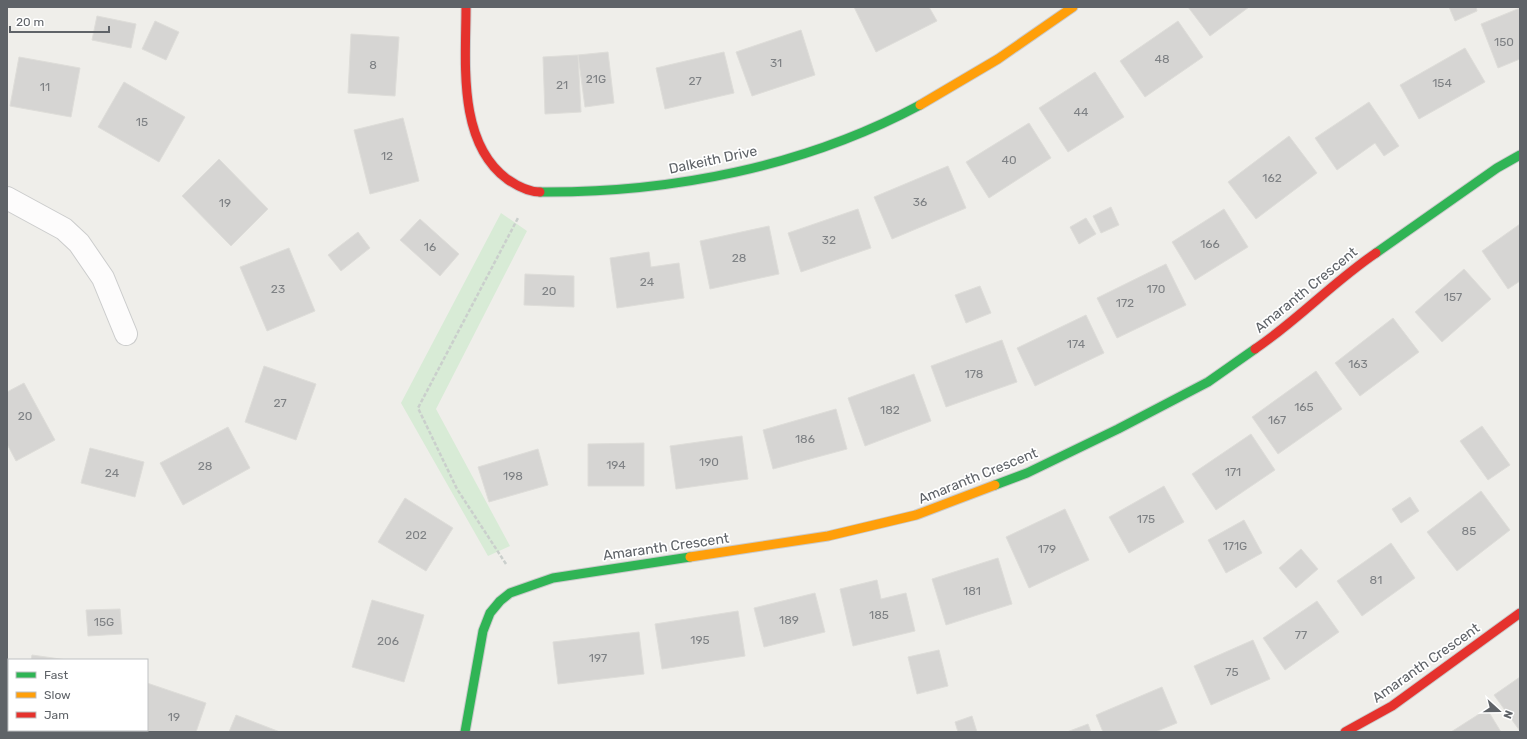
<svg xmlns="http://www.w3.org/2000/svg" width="1527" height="739" viewBox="0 0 1527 739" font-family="Rubik,sans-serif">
	<rect width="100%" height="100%" fill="#efeeea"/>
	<path fill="#d8ebd6" d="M 501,213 L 527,231 L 436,409 L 510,546 L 488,556 L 401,403 Z"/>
	<path fill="#d6d5d3" stroke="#deddd9" d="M 854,7 L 929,7 L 937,21 L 876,52 Z
		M 1188,7 L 1249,7 L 1210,36 Z
		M 1449,7 L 1476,7 L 1477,11 L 1455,21 Z
		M 1520,8 L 1520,59 L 1498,68 L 1481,24 Z
		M 97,16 L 136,24 L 131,48 L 92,40 Z
		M 155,21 L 179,32 L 166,60 L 142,49 Z
		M 1178,21 L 1203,57 L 1145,97 L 1120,61 Z
		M 801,30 L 815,75 L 752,96 L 736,52 Z
		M 351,34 L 399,37 L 395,96 L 348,93 Z
		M 1465,48 L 1485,82 L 1419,119 L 1400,85 Z
		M 608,52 L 614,103 L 585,107 L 578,55 Z
		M 724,52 L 734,93 L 665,109 L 656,68 Z
		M 578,55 L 581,112 L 545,114 L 543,57 Z
		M 19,57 L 80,68 L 71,117 L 10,106 Z
		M 1095,72 L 1124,117 L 1068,152 L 1039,108 Z
		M 124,82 L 185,117 L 159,162 L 98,127 Z
		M 1369,102 L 1399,146 L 1384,156 L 1375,143 L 1337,170 L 1315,138 Z
		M 403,118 L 419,181 L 370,194 L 354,130 Z
		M 1029,123 L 1051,158 L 989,198 L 966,162 Z
		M 1289,136 L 1317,173 L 1256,219 L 1228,182 Z
		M 219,159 L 268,209 L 231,246 L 182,196 Z
		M 948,166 L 966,208 L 892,239 L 874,197 Z
		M 1111,207 L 1119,225 L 1101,233 L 1093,216 Z
		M 858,209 L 871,248 L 801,272 L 788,233 Z
		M 1224,209 L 1248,247 L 1195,280 L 1172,242 Z
		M 1086,218 L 1096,234 L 1079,244 L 1070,227 Z
		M 420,219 L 459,254 L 440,276 L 400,240 Z
		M 1520,224 L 1520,281 L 1508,289 L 1482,251 Z
		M 769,226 L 779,274 L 710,289 L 700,241 Z
		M 358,232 L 370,248 L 341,271 L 328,255 Z
		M 289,248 L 315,311 L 267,331 L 240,267 Z
		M 649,252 L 651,267 L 679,263 L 684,298 L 617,308 L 610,258 Z
		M 1166,264 L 1186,305 L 1117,338 L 1097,298 Z
		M 1464,269 L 1491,299 L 1442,342 L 1415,312 Z
		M 525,274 L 574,276 L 574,307 L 524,305 Z
		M 980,286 L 991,313 L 966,323 L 955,295 Z
		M 1086,315 L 1104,353 L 1035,386 L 1017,348 Z
		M 1393,318 L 1419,352 L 1360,396 L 1335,363 Z
		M 1002,340 L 1017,382 L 946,407 L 931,366 Z
		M 264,366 L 316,384 L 296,440 L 245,422 Z
		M 1316,371 L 1342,409 L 1278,454 L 1252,417 Z
		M 914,374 L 931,421 L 865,446 L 848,398 Z
		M 24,383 L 55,440 L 16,461 L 7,444 L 7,392 Z
		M 836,409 L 847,449 L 773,469 L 763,430 Z
		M 1482,426 L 1510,465 L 1488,480 L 1460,441 Z
		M 228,427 L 250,468 L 183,505 L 160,463 Z
		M 1251,434 L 1275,470 L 1216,510 L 1192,474 Z
		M 742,436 L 748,479 L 676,489 L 670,446 Z
		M 644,443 L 644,486 L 588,486 L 588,444 Z
		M 90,448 L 144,462 L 135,497 L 81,483 Z
		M 538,449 L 548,485 L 489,502 L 478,467 Z
		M 1164,486 L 1184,522 L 1129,553 L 1109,517 Z
		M 1481,491 L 1510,530 L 1457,571 L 1427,532 Z
		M 1410,497 L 1419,511 L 1401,523 L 1392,509 Z
		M 405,498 L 453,528 L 426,571 L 378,542 Z
		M 1065,509 L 1089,560 L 1029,588 L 1006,537 Z
		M 1244,520 L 1262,553 L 1226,573 L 1208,540 Z
		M 1391,543 L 1415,578 L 1362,616 L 1337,581 Z
		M 1301,549 L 1318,569 L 1296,588 L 1279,568 Z
		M 998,558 L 1012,604 L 946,625 L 932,579 Z
		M 877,580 L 881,599 L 906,593 L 915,631 L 853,646 L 840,589 Z
		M 815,593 L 825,632 L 764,647 L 754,608 Z
		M 372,600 L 424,615 L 404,682 L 352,667 Z
		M 1317,601 L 1339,632 L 1285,670 L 1263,638 Z
		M 120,609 L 122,634 L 88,636 L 86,610 Z
		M 738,611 L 745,656 L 662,669 L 655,624 Z
		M 639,632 L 644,674 L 558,684 L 553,642 Z
		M 1253,640 L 1270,679 L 1211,705 L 1194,666 Z
		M 939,650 L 948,686 L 917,694 L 908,657 Z
		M 32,655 L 67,660 L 31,660 Z
		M 1520,677 L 1520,731 L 1494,695 Z
		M 147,683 L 206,703 L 196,732 L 123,732 L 124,730 L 147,730 Z
		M 1162,687 L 1177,723 L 1155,732 L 1103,732 L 1096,715 Z
		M 1487,709 L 1501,732 L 1451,732 Z
		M 236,715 L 280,732 L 229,732 Z
		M 972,716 L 977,732 L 958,732 L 955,722 Z
		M 1088,724 L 1091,732 L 1067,732 Z"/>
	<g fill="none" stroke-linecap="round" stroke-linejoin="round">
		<defs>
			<path id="street" d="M 7,198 L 64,229 L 79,243 L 103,278 L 126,334"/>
			<path id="fast" d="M 540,192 C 671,193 804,167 920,105
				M 1376,253 L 1497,168 L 1520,155
				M 995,485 L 1027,473 L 1118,429 L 1208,382 L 1255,349
				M 465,732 L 483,631 L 490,613 L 500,601 L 510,593 L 553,578 L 690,557"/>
			<path id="slow" d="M 920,105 L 998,59 L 1073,7
				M 690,557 L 828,536 L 916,515 L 995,485"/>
			<path id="jam" d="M 466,7 C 466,62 457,142 507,179 C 517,186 528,192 540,192
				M 1255,349 C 1298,320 1333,282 1376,253
				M 1345,732 L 1392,706 L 1520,613"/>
		</defs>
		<use href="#street" stroke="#cbcccc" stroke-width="24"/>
		<use href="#fast" stroke="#cacacb" stroke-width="11"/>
		<use href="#slow" stroke="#cacacb" stroke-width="11"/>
		<use href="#jam" stroke="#cacacb" stroke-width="11"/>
		<path stroke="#cacfcc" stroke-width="2.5" stroke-dasharray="4 2" stroke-linecap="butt" d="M 506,564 L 457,489 L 418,408 L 518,218"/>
		<use href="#street" stroke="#fdfcfc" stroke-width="22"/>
		<use href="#fast" stroke="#30b455" stroke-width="9"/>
		<use href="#slow" stroke="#ff9f0a" stroke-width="9"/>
		<use href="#jam" stroke="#e5322d" stroke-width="9"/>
	</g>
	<g text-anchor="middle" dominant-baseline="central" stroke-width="3.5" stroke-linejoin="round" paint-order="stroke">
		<g font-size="12" fill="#7e8184">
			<text x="1504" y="42">150</text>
			<text x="1162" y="59">48</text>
			<text x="776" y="63">31</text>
			<text x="373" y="65">8</text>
			<text x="596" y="79">21G</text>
			<text x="695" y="81">27</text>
			<text x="1442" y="83">154</text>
			<text x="562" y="85">21</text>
			<text x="45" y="87">11</text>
			<text x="1081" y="112">44</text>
			<text x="142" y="122">15</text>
			<text x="387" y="156">12</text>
			<text x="1009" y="160">40</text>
			<text x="1272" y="178">162</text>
			<text x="920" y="202">36</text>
			<text x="225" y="203">19</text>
			<text x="829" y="240">32</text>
			<text x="1210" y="244">166</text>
			<text x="430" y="247">16</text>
			<text x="739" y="258">28</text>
			<text x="647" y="282">24</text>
			<text x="278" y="289">23</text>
			<text x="1156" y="289">170</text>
			<text x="549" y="291">20</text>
			<text x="1453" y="297">157</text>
			<text x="1125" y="303">172</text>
			<text x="1076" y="344">174</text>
			<text x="1358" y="364">163</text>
			<text x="974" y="374">178</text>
			<text x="280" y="403">27</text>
			<text x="1304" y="407">165</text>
			<text x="890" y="410">182</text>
			<text x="25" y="416">20</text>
			<text x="1277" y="420">167</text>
			<text x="805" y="439">186</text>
			<text x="709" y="462">190</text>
			<text x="616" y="465">194</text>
			<text x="205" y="466">28</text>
			<text x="1233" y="472">171</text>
			<text x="112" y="473">24</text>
			<text x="513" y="476">198</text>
			<text x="1146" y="519">175</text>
			<text x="1469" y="531">85</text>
			<text x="416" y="535">202</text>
			<text x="1235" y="546">171G</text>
			<text x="1047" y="549">179</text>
			<text x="1376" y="580">81</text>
			<text x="972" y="591">181</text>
			<text x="879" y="615">185</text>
			<text x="789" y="620">189</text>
			<text x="104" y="622">15G</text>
			<text x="1301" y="635">77</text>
			<text x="700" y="640">195</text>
			<text x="388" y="641">206</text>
			<text x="598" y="658">197</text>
			<text x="1232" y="672">75</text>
			<text x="174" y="717">19</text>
		</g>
		<g font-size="14" fill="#5f6368" stroke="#fff">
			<text transform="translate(713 160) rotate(-12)">Dalkeith Drive</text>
			<text transform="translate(1306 290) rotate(-39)">Amaranth Crescent</text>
			<text transform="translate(978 476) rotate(-22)">Amaranth Crescent</text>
			<text transform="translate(666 547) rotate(-8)">Amaranth Crescent</text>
			<text transform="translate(1426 663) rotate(-35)">Amaranth Crescent</text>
		</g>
	</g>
	<rect width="1527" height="739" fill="none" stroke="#5f6368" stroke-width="16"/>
	<rect x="8" y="659" width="140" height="72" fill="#ffffff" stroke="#bfc1c3"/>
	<rect x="16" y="672" width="20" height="6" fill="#30b455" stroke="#bfc1c3"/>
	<text x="44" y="679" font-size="12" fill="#5f6368">Fast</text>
	<rect x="16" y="692" width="20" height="6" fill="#ff9f0a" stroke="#bfc1c3"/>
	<text x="44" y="699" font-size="12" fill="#5f6368">Slow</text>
	<rect x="16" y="712" width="20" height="6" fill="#e5322d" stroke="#bfc1c3"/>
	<text x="44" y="719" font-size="12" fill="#5f6368">Jam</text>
	<g transform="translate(1499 711) rotate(111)" stroke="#ffffff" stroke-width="3" paint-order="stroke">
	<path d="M0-3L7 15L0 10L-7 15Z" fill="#5f6368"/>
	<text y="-6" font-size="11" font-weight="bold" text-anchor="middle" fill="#5f6368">N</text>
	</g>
	<path d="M10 26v6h99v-6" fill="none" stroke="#5f6368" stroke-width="2"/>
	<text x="16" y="26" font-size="12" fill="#5f6368" stroke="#ffffff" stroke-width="3" paint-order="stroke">20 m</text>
</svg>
